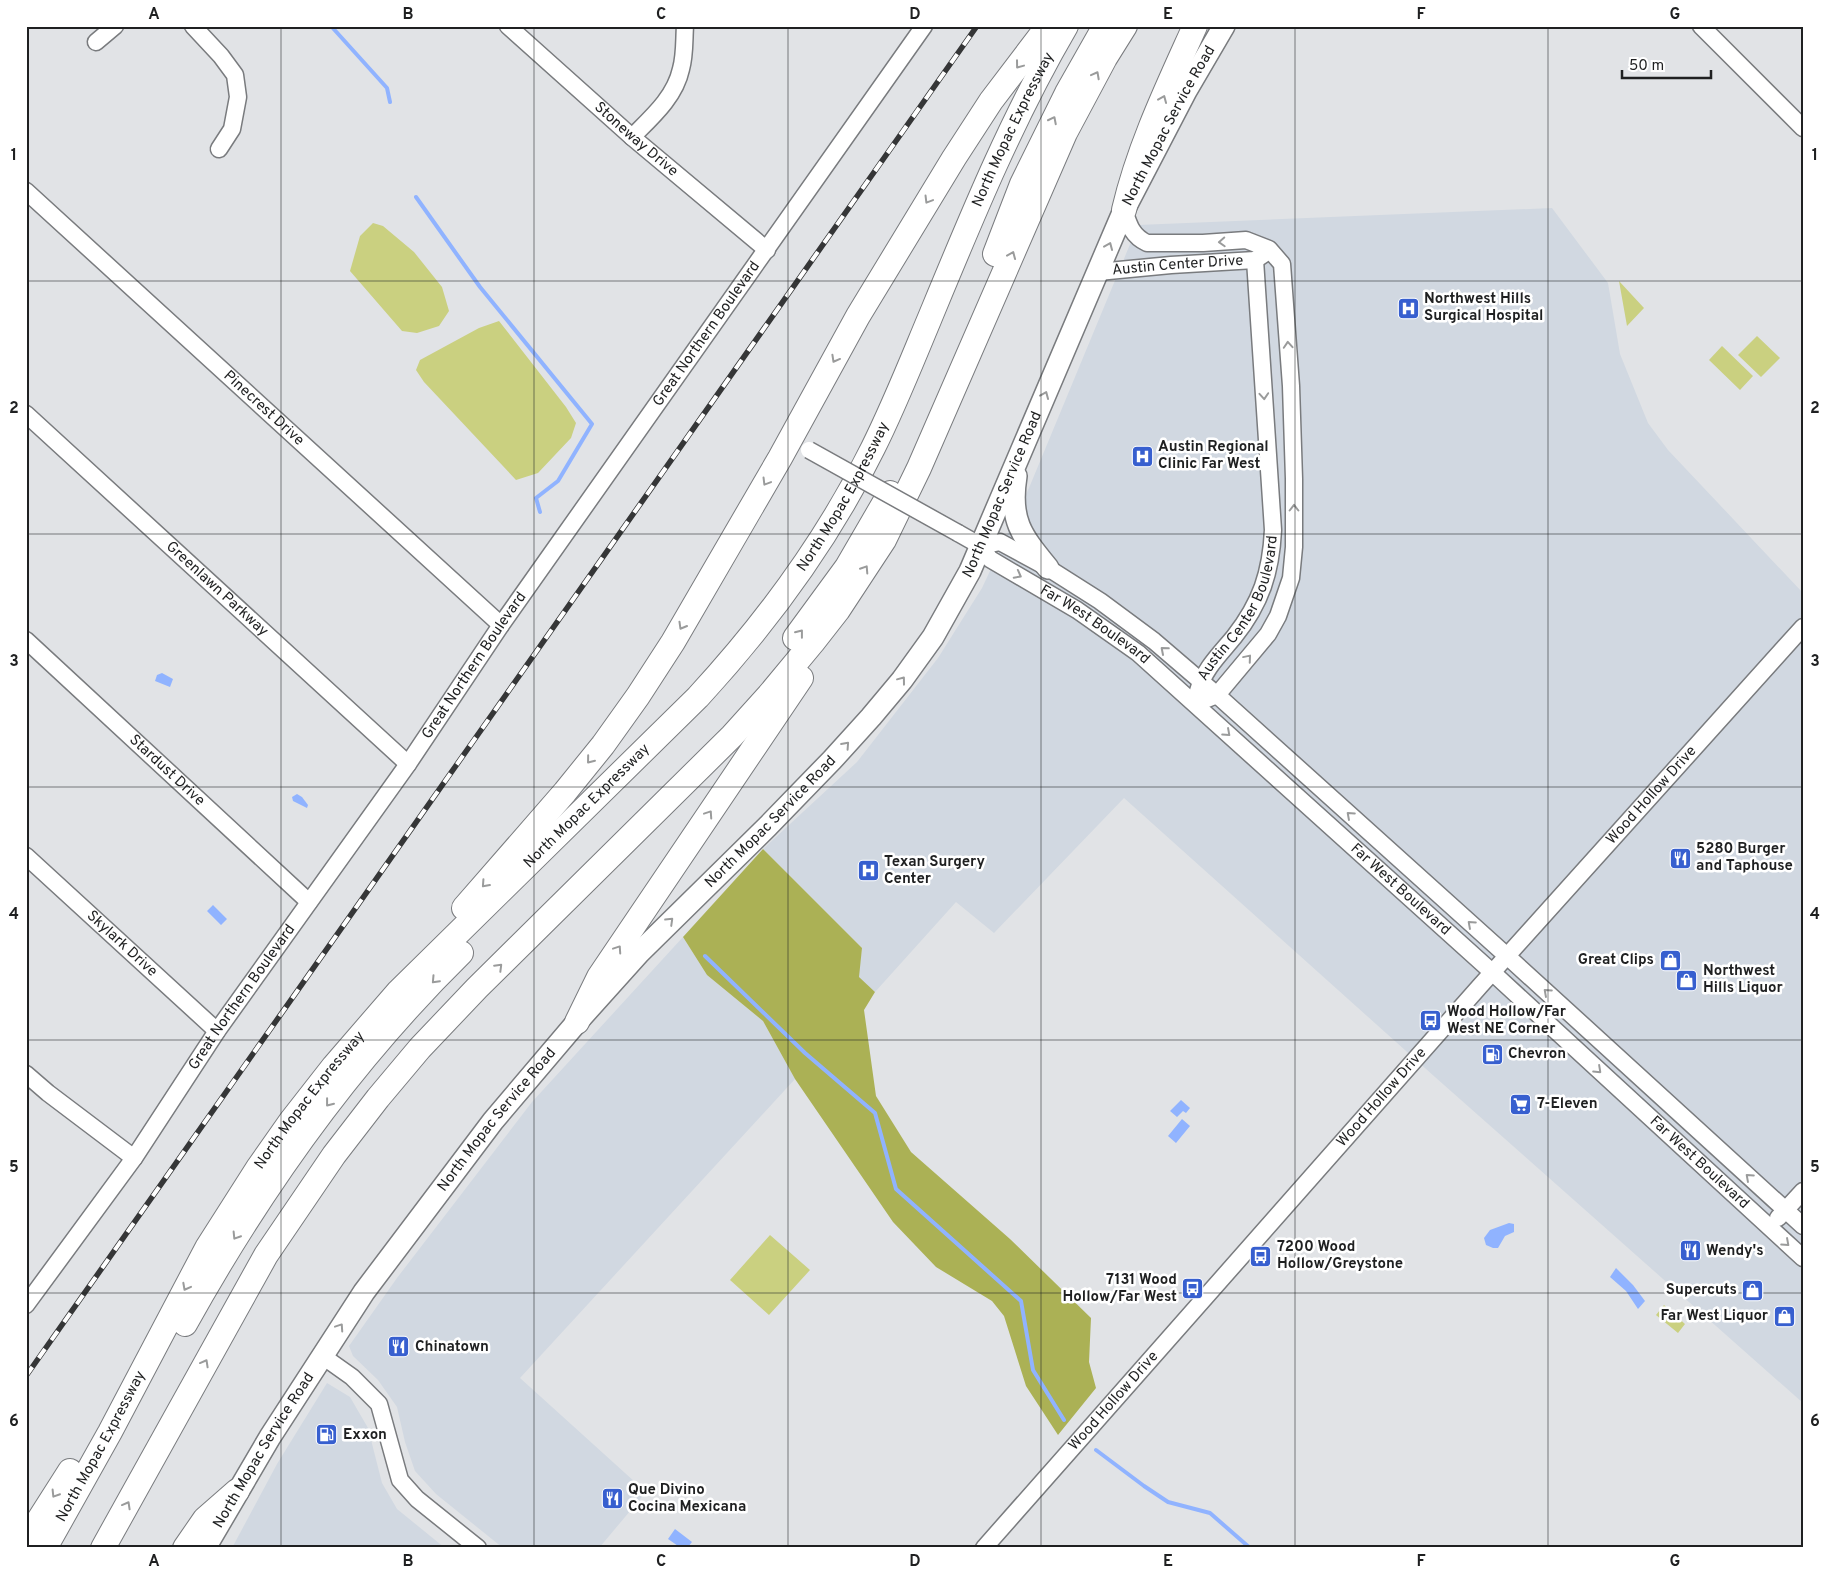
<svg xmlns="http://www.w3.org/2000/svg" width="1829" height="1574" viewBox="0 0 1829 1574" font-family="Overpass,sans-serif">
	<rect width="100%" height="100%" fill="#e1e3e6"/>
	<path fill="#d1d8e1" d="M 1552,208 L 1608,283 L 1620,354 L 1648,423 L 1668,450 L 1803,593 L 1803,1403 L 1435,1077 L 1124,798 L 994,933 L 956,902 L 875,992 L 858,977 L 862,948 L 763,849 L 857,762 L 938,658 L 982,588 L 1029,488 L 1138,225 Z
		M 683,937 L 707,975 L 763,1021 L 795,1079 L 520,1378 L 646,1492 L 599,1548 L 503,1548 L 436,1494 L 415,1471 L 405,1442 L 397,1407 L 378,1380 L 353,1356 L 349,1346 L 397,1278 L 532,1102 Z
		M 327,1383 L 350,1397 L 368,1428 L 382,1483 L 397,1509 L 445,1548 L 232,1548 L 277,1464 Z"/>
	<path fill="#cad080" d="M 373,223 L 383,226 L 414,252 L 442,287 L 449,311 L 439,326 L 417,333 L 402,331 L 350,271 L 360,236 Z
		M 1619,281 L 1644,308 L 1627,326 Z
		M 499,321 L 566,407 L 576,423 L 571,438 L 538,473 L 516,480 L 424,382 L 416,370 L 420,360 L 479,328 Z
		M 1757,336 L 1780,358 L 1761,377 L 1738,355 Z
		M 1722,346 L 1753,376 L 1740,390 L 1709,360 Z
		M 770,1235 L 810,1270 L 769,1315 L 730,1280 Z
		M 1664,1305 L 1685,1324 L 1678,1333 L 1656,1315 Z"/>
	<path fill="#abb155" d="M 763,849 L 862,948 L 859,977 L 875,992 L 864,1010 L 876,1096 L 911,1152 L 1010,1239 L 1091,1318 L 1089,1362 L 1096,1388 L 1058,1435 L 1026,1386 L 1004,1316 L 992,1301 L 936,1267 L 893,1222 L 795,1079 L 763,1021 L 707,975 L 683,937 Z"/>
	<path fill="#90b3ff" d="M 162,673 L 173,679 L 170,687 L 155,681 L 157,675 Z
		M 297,794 L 302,797 L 308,805 L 307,808 L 293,801 L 292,797 Z
		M 213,905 L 227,919 L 221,925 L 207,911 Z
		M 1181,1100 L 1190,1108 L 1186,1113 L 1183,1111 L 1177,1117 L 1170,1111 Z
		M 1182,1119 L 1190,1126 L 1176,1143 L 1168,1136 Z
		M 1509,1223 L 1514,1224 L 1514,1232 L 1505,1236 L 1498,1248 L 1493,1248 L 1486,1245 L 1484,1238 L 1490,1230 Z
		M 1616,1268 L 1633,1285 L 1645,1301 L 1638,1309 L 1626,1291 L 1610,1277 Z
		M 675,1529 L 692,1542 L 687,1548 L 681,1548 L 668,1539 Z"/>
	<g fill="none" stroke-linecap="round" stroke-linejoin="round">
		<path stroke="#90b3ff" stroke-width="4" d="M 331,26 L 387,88 L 390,102
			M 416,197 L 480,287 L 592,424 L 558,481 L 536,498 L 540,512
			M 705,956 L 805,1053 L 875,1113 L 896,1189 L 1021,1301 L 1033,1370 L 1064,1420
			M 1096,1450 L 1144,1486 L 1168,1502 L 1210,1513 L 1250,1548"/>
		<defs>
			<g id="minor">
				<path d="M 193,26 L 221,56 L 235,75 L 238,97 L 232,129 L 219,149"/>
				<path id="s1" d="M 508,26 L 632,137 L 767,250"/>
				<path d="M 1701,26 L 1803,128"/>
				<path d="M 96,42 L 115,26"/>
				<path d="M 632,137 C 652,117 675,97 681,69 C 685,55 684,40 685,26"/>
				<path id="s2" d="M 26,191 L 501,625"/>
				<path d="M 1124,210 C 1129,225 1132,236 1147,243 L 1203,243 L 1246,240 L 1269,249 L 1282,264 L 1291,386 L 1294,479 L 1294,547 L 1291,578 L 1278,616 L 1268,634 L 1217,695 L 1207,699"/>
				<path id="s3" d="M 1098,272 L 1171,265 L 1255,260 L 1264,254"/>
				<path id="s4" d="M 26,414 L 408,764"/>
				<path id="s5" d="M 958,533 L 981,546 L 990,559 L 1077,610 L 1138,653 L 1492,972 L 1803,1258"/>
				<path d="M 981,546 L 1000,542 L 1048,568 L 1100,601 L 1154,641 L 1217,695 L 1507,956 L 1803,1226"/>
				<path id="s6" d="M 26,640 L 309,902"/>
				<path id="s7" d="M 1198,691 C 1204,669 1220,654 1234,637 C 1261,603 1271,572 1273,530 L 1255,260"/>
				<path id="s8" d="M 26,856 L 217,1031"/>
				<path d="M 26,1074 L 48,1093 L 134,1158"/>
				<path d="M 1778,1218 L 1803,1191"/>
				<path id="s9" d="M 26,1305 L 134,1158 L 217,1031 L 408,764 L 501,625 L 924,26"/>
				<path d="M 321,1355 L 352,1377 L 379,1404 L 400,1480 L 417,1499 L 478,1548"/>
				<path id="s10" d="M 984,1548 L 1480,986 L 1803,627"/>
			</g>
			<g id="major">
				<path d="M 1016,476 C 1009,520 1021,535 1048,568"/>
				<path id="s11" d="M 205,1548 L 270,1437 L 364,1292 L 493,1121 L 577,1022 L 639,953 L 768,826 L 832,760 L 871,717 L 902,680 L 933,637 L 970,571 L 1124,210 L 1186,91 L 1224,26"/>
			</g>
			<g id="highway">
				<path d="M 1124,210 C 1139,146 1168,86 1195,26"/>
				<path d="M 995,254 L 1022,184 L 1067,93 L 1105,26"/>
				<path d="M 795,638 L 847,567 L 890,493"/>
				<path d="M 464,908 L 565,792 L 603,745 L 638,696 L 673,642 L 780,458 L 858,316 L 954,158 L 991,101 L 1048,26"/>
				<path d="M 577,1022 L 599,977 L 801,678"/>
				<path d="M 185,1324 C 260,1189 350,1062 461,953"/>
				<path d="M 26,1540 L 70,1471"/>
				<path id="s12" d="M 45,1548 L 110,1432 L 207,1248 L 258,1168 L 291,1121 L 334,1066 L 398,992 L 698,697 C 768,621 827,541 873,448 C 894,406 911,363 929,320 C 970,221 1011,120 1066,26"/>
				<path d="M 103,1548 L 266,1255 L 334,1155 L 378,1098 L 420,1048 L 477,988 L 732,736 L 769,695 L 813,642 L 838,610 L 884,540 L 919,468 L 1065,133 L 1105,58 L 1125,26"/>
				<path d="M 185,1548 L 205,1519 L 237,1491"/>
			</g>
		</defs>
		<use href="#minor" stroke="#797b7e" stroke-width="19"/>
		<use href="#major" stroke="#797b7e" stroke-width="24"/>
		<use href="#highway" stroke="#797b7e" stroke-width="26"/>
		<use href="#minor" stroke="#fff" stroke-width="16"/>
		<use href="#major" stroke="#fff" stroke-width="21"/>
		<use href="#highway" stroke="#fff" stroke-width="24"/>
		<defs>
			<path id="rail" d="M 26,1376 L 977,26"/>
		</defs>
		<use href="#rail" stroke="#353637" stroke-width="5.5"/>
		<use href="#rail" stroke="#fff" stroke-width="4" stroke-dasharray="11" stroke-linecap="butt"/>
		<defs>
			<path id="minor-bridge" d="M 809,450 L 958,533"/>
		</defs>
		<use href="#minor-bridge" stroke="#797b7e" stroke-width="19" stroke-linecap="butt"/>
		<use href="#minor-bridge" stroke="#fff" stroke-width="16"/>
	</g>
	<defs><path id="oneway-chevron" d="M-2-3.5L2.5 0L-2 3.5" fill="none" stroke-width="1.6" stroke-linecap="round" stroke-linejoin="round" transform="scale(1.25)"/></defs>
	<g stroke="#9a9b9b">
		<use href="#oneway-chevron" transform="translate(1019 65) rotate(127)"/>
		<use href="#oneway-chevron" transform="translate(1096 75) rotate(-62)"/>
		<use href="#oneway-chevron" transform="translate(1163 99) rotate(-67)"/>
		<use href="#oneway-chevron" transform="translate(1053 120) rotate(-63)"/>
		<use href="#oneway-chevron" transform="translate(928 200) rotate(121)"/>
		<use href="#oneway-chevron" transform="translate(1222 242) rotate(177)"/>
		<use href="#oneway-chevron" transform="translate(1109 246) rotate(-67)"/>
		<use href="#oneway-chevron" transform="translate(1012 255) rotate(-67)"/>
		<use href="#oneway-chevron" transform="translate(1288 345) rotate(-94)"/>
		<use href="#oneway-chevron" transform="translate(835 359) rotate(119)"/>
		<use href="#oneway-chevron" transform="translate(1045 395) rotate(-67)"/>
		<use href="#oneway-chevron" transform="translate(1264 396) rotate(86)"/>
		<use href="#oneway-chevron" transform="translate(766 482) rotate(121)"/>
		<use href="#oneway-chevron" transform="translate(1294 508) rotate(-90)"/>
		<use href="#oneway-chevron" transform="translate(865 569) rotate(-57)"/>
		<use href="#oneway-chevron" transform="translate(1018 575) rotate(28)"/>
		<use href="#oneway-chevron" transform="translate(682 626) rotate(120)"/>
		<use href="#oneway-chevron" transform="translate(800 633) rotate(-52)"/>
		<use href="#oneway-chevron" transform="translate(1164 650) rotate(-139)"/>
		<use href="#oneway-chevron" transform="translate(1248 658) rotate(-50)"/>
		<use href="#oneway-chevron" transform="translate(902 680) rotate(-53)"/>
		<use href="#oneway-chevron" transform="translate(1227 733) rotate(42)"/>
		<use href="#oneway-chevron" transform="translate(846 745) rotate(-48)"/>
		<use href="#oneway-chevron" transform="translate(590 760) rotate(129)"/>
		<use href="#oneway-chevron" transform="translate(709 814) rotate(-56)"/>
		<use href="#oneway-chevron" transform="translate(1350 815) rotate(-138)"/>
		<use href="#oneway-chevron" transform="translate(485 884) rotate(132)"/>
		<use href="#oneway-chevron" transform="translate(670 921) rotate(-44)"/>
		<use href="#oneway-chevron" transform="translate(1471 924) rotate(-138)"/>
		<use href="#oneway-chevron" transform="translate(618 949) rotate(-56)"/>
		<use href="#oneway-chevron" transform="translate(499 967) rotate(-45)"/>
		<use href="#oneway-chevron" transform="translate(435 980) rotate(133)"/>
		<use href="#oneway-chevron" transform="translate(1547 992) rotate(-138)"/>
		<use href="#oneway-chevron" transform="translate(1598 1070) rotate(43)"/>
		<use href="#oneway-chevron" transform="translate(329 1103) rotate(128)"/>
		<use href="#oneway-chevron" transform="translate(1749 1177) rotate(-138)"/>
		<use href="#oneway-chevron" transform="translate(236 1236) rotate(122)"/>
		<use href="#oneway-chevron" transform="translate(1786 1243) rotate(42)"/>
		<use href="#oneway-chevron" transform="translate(186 1287) rotate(118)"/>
		<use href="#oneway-chevron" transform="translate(340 1327) rotate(-56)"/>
		<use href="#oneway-chevron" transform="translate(205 1363) rotate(-61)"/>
		<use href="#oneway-chevron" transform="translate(55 1494) rotate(122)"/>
		<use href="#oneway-chevron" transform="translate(127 1505) rotate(-61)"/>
	</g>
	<path fill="none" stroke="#1f2021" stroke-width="1" stroke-opacity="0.55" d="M 281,26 L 281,1548M 534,26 L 534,1548M 788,26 L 788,1548M 1041,26 L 1041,1548M 1295,26 L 1295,1548M 1548,26 L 1548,1548M 26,281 L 1803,281M 26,534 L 1803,534M 26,787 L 1803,787M 26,1040 L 1803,1040M 26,1293 L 1803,1293"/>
	<defs>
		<symbol id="hospital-square" viewBox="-11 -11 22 22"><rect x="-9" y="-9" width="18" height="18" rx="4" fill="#375fcf" stroke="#fff"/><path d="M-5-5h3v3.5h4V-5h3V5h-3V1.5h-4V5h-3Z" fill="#fff"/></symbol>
		<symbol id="restaurant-square" viewBox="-11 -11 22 22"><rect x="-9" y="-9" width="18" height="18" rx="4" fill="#375fcf" stroke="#fff"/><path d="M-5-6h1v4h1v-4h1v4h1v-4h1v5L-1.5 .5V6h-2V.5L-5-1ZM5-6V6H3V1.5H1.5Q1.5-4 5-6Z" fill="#fff"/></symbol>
		<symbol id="shop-square" viewBox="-11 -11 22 22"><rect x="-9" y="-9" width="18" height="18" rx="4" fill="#375fcf" stroke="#fff"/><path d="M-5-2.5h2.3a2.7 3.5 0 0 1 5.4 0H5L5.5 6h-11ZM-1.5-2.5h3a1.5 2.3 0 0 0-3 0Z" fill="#fff"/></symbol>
		<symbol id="bus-square" viewBox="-11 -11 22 22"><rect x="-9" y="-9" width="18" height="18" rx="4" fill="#375fcf" stroke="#fff"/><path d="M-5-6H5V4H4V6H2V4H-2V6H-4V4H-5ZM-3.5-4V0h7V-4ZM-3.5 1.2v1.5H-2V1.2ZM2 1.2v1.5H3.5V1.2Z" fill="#fff"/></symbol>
		<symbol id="fuel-square" viewBox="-11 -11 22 22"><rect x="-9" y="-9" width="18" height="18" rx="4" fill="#375fcf" stroke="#fff"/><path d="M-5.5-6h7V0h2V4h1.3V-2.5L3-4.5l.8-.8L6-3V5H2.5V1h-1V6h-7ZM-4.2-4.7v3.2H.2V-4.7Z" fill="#fff"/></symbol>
		<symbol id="supermarket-square" viewBox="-11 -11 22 22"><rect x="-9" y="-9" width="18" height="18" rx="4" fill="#375fcf" stroke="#fff"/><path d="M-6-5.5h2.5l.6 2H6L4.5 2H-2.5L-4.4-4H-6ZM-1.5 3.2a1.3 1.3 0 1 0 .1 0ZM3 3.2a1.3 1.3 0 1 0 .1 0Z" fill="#fff"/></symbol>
	</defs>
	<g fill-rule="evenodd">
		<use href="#hospital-square" x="1396" y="296" width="25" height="25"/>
		<use href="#hospital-square" x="1130" y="444" width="25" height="25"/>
		<use href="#restaurant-square" x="1668" y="846" width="25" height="25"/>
		<use href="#hospital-square" x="856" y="858" width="25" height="25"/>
		<use href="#shop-square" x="1658" y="948" width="25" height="25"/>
		<use href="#shop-square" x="1674" y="968" width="25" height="25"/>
		<use href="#bus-square" x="1418" y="1008" width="25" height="25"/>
		<use href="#fuel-square" x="1480" y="1042" width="25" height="25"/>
		<use href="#supermarket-square" x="1508" y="1092" width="25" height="25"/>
		<use href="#restaurant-square" x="1678" y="1238" width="25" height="25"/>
		<use href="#bus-square" x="1248" y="1244" width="25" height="25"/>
		<use href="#bus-square" x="1180" y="1276" width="25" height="25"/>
		<use href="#shop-square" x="1740" y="1278" width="25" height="25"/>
		<use href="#shop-square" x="1772" y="1304" width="25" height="25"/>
		<use href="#restaurant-square" x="386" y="1334" width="25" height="25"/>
		<use href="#fuel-square" x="314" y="1422" width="25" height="25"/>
		<use href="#restaurant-square" x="600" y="1486" width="25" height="25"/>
	</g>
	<g text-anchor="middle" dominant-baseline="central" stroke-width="5" stroke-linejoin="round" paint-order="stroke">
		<g font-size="15" fill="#1f2021" stroke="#fff">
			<text stroke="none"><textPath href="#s11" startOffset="1734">North Mopac Service Road</textPath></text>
			<text stroke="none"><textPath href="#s12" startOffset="1735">North Mopac Expressway</textPath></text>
			<text stroke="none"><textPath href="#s1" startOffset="171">Stoneway Drive</textPath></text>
			<text stroke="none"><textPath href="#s3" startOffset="80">Austin Center Drive</textPath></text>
			<text stroke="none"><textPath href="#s9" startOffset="1186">Great Northern Boulevard</textPath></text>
			<text stroke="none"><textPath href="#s2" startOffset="322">Pinecrest Drive</textPath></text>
			<text stroke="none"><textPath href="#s11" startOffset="1329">North Mopac Service Road</textPath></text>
			<text stroke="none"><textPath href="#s12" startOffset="1330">North Mopac Expressway</textPath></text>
			<text stroke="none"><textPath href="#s4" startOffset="259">Greenlawn Parkway</textPath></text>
			<text stroke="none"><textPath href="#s7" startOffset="94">Austin Center Boulevard</textPath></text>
			<text stroke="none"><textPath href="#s5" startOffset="166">Far West Boulevard</textPath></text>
			<text stroke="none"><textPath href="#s9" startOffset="781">Great Northern Boulevard</textPath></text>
			<text stroke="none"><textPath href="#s6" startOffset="192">Stardust Drive</textPath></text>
			<text stroke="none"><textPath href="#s10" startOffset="1006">Wood Hollow Drive</textPath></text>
			<text stroke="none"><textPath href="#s12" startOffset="926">North Mopac Expressway</textPath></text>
			<text stroke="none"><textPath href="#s11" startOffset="924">North Mopac Service Road</textPath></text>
			<text stroke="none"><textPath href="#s5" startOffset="571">Far West Boulevard</textPath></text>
			<text stroke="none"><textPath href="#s8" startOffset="130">Skylark Drive</textPath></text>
			<text stroke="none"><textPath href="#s9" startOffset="376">Great Northern Boulevard</textPath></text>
			<text stroke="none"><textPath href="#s10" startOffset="601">Wood Hollow Drive</textPath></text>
			<text stroke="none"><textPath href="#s12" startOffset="521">North Mopac Expressway</textPath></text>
			<text stroke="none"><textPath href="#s11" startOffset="519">North Mopac Service Road</textPath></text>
			<text stroke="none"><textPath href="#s5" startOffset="976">Far West Boulevard</textPath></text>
			<text stroke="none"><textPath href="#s10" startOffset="196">Wood Hollow Drive</textPath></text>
			<text stroke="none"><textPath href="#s12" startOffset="116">North Mopac Expressway</textPath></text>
			<text stroke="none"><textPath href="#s11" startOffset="114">North Mopac Service Road</textPath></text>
		</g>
		<g font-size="15" font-weight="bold" fill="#1f2021" stroke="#fff" text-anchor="start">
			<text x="1424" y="299">Northwest Hills<tspan x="1424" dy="17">Surgical Hospital</tspan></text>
			<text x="1158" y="447">Austin Regional<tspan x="1158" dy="17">Clinic Far West</tspan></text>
			<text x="1696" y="849">5280 Burger<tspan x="1696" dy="17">and Taphouse</tspan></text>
			<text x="884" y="862">Texan Surgery<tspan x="884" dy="17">Center</tspan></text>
			<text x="1654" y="960" text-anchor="end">Great Clips</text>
			<text x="1703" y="971">Northwest<tspan x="1703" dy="17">Hills Liquor</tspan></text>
			<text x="1447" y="1012">Wood Hollow/Far<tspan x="1447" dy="17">West NE Corner</tspan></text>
			<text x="1508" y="1054">Chevron</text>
			<text x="1537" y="1104">7-Eleven</text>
			<text x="1277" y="1247">7200 Wood<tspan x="1277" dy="17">Hollow/Greystone</tspan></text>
			<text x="1706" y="1251">Wendy's</text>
			<text x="1177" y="1280" text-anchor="end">7131 Wood<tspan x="1177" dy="17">Hollow/Far West</tspan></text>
			<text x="1737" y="1290" text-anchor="end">Supercuts</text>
			<text x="1768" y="1316" text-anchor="end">Far West Liquor</text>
			<text x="415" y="1347">Chinatown</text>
			<text x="343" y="1435">Exxon</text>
			<text x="628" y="1490">Que Divino<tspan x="628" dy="17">Cocina Mexicana</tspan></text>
		</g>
	</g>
	<rect width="1829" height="1574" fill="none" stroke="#ffffff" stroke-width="55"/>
	<path d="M1622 70v8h89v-8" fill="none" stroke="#1f2021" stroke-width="2.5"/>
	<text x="1629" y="70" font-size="15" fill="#1f2021" stroke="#ffffff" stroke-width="4" paint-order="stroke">50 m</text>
	<rect x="28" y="28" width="1774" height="1518" fill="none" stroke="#1f2021" stroke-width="2"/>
	<g font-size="16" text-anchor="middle" font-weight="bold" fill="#1f2021">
		<text x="154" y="19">A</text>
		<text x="408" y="19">B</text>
		<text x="661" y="19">C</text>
		<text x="915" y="19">D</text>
		<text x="1168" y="19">E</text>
		<text x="1421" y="19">F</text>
		<text x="1675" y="19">G</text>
		<text x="14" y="160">1</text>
		<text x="1815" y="160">1</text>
		<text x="14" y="413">2</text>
		<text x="1815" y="413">2</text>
		<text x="14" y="666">3</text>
		<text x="1815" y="666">3</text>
		<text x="14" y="919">4</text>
		<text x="1815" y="919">4</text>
		<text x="14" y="1172">5</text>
		<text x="1815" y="1172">5</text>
		<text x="14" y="1426">6</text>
		<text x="1815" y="1426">6</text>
		<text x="154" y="1566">A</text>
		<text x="408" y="1566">B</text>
		<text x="661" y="1566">C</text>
		<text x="915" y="1566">D</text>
		<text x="1168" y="1566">E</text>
		<text x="1421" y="1566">F</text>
		<text x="1675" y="1566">G</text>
	</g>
</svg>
